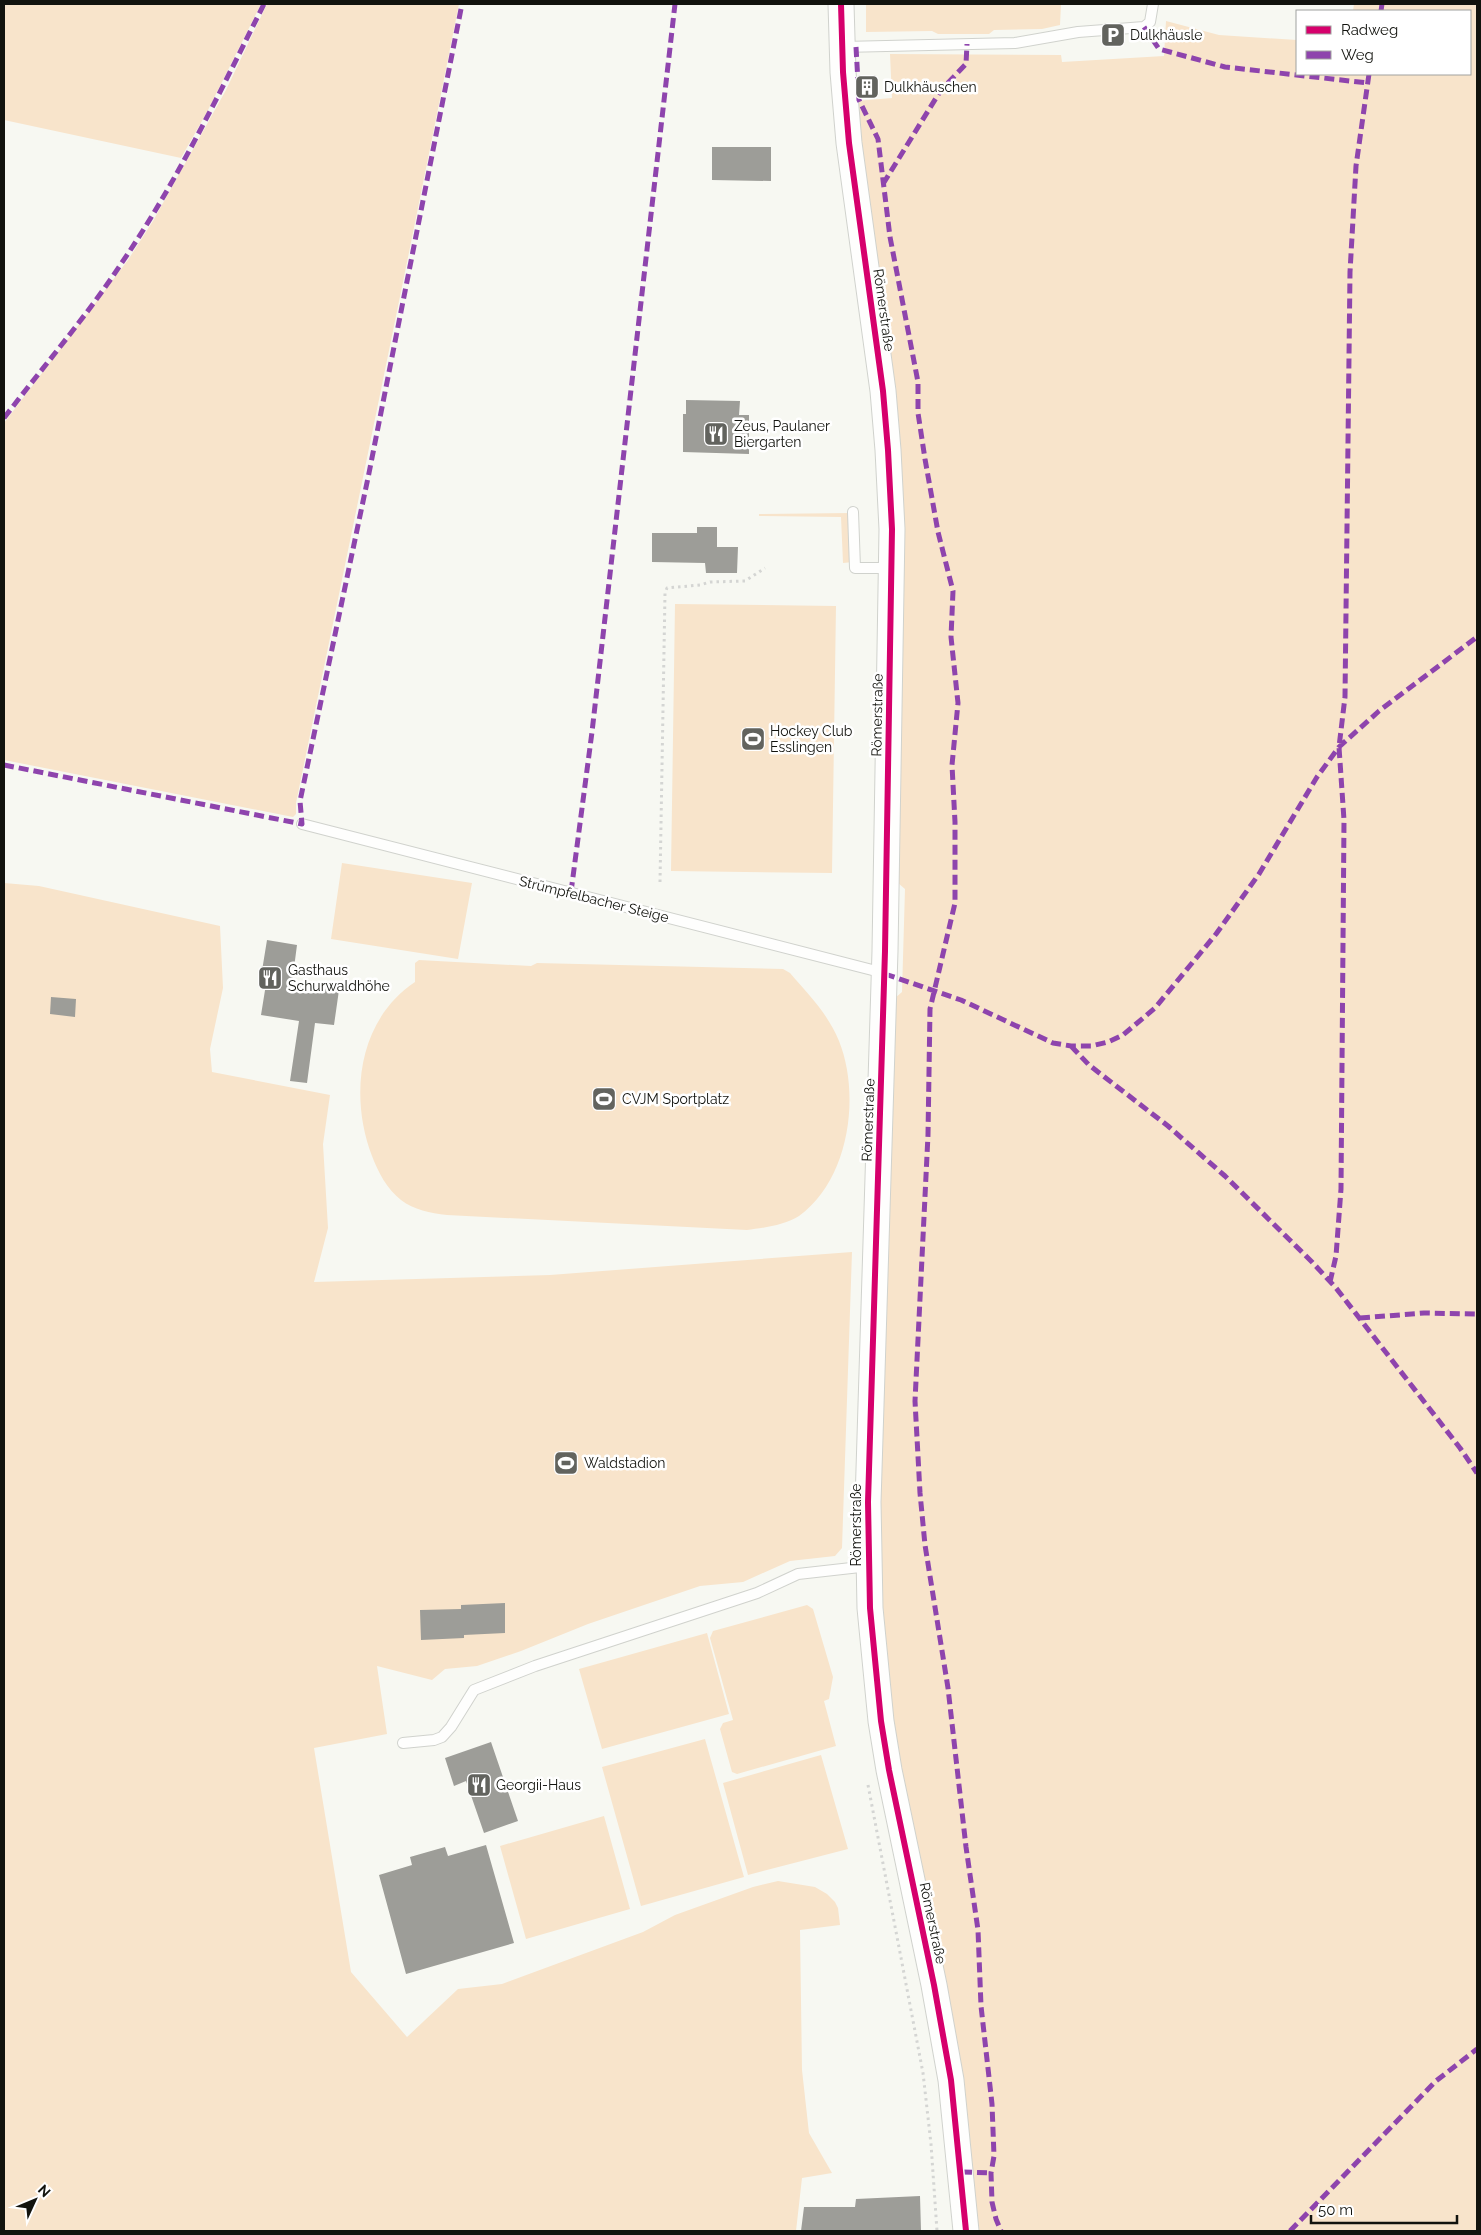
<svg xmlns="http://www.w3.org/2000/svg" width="1481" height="2235" viewBox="0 0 1481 2235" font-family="Raleway,sans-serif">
	<rect width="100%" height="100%" fill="#f7f8f2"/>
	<path fill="#f8e4cb" d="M 4,4 L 261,4 L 207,112 L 181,158 L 4,120 Z
		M 267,4 L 459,4 C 406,270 351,536 296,803 L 296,814 L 293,817 L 4,760 L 4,423 L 128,260 L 153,221 L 226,90 Z
		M 866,4 L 1061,4 L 1060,25 L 1042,29 L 994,30 L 989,34 L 938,34 L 932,31 L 866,32 Z
		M 1354,4 L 1477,4 L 1477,2231 L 977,2231 L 965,2100 L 897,1751 L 885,1653 L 879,1513 L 895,998 L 902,992 L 905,889 L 898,883 L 901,671 L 856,101 L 892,98 L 890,54 L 1061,55 L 1062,62 L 1164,56 L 1166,21 L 1219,35 L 1297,40 L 1297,74 L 1470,74 L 1470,11 L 1353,11 Z
		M 851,513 L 853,562 L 843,563 L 841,517 L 759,516 L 759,514 Z
		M 675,604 L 836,606 L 832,873 L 671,871 Z
		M 342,863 L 472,883 L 458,959 L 331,939 Z
		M 4,883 L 39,886 L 220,926 L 223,988 L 210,1049 L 212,1072 L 330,1095 L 323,1144 L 328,1228 L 314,1282 L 550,1275 L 852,1252 L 842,1548 L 835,1556 L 790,1561 L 743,1582 L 700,1586 L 588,1624 L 521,1651 L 477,1666 L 445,1669 L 432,1680 L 377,1666 L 387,1734 L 314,1748 L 351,1972 L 407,2037 L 458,1989 L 502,1984 L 643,1932 L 675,1915 L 753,1887 L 778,1881 L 815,1887 L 827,1894 L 835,1902 L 838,1908 L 840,1925 L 800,1930 L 802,2070 L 809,2133 L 832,2173 L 802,2178 L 796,2231 L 4,2231 Z
		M 419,960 L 531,966 L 537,963 L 783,969 L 790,973 C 809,995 828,1014 839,1041 C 861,1096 849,1180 799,1216 C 785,1225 763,1228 747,1230 L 447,1215 C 430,1213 414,1210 401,1200 C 387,1189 378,1172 372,1156 C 349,1096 358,1020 415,982 L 415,963 Z
		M 807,1605 L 813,1609 L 833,1677 L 829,1699 L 824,1701 L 836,1746 L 737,1774 L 732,1772 L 720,1729 L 723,1723 L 733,1720 L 710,1638 L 713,1631 Z
		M 707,1633 L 729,1714 L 602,1749 L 579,1669 Z
		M 705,1739 L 744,1877 L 641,1906 L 602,1767 Z
		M 821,1755 L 848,1849 L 748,1875 L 723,1783 Z
		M 604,1816 L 630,1909 L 526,1939 L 500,1846 Z"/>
	<path fill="#9d9d98" d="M 712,147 L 771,147 L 771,181 L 712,180 Z
		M 686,400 L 740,401 L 739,415 L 749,415 L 749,454 L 683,452 L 683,414 L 686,414 Z
		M 697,527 L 717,527 L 717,547 L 738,547 L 737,573 L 706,573 L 705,563 L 652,562 L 652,533 L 697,533 Z
		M 267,940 L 297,945 L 292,983 L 339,990 L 334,1025 L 315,1023 L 307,1083 L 290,1081 L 299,1021 L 261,1015 L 266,984 L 260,983 Z
		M 51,997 L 76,999 L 75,1017 L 50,1014 Z
		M 505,1603 L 505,1633 L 464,1635 L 464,1638 L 421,1640 L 420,1610 L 461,1609 L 461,1605 Z
		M 491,1742 L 518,1821 L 484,1833 L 466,1781 L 454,1786 L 445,1758 Z
		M 486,1845 L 514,1943 L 406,1974 L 379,1875 L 412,1865 L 410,1857 L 445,1847 L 448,1856 Z
		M 920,2196 L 921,2231 L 801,2231 L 804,2207 L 855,2207 L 856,2199 Z"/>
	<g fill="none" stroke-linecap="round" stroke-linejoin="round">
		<defs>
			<path id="service" d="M 843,47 L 1015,43 L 1078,32 L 1144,27 L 1150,22 L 1153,4
				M 853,512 L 855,568 L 891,568
				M 302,824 L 884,973
				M 403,1743 L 434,1740 L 442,1737 L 451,1727 L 474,1690 L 535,1666 L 757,1593 L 798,1574 L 869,1566"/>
			<path id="tertiary" d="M 841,4 L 843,72 L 849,143 L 883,391 L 888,450 L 892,529 L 885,951 L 868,1502 L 870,1608 L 881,1721 L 889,1770 L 934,1985 L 951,2080 L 966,2231"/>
		</defs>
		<use href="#service" stroke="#d0d2cd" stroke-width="12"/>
		<use href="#tertiary" stroke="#d0d2cd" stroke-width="27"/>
		<path stroke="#d4d5d3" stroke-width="3" stroke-dasharray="2.5 4" stroke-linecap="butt" d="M 660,882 L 665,593 L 667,588 L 700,585 L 710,582 L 745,581 L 765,568
			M 868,1785 L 923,2073 L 931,2144 L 937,2231"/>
		<use href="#service" stroke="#fefefd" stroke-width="10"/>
		<use href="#tertiary" stroke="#fefefd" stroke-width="25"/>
		<path stroke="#8e44ad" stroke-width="5" stroke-dasharray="10 5" stroke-linecap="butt" d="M 1381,11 L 1382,4
			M 1144,27 L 1159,49 L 1225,67 L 1368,83
			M 856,47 L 859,100 L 878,139 L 890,237 L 918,382 L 918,413 L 925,459 L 938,532 L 953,591 L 951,637 L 958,703 L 952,765 L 955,822 L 955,903 L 930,1009 L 928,1135 L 915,1401 L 920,1493 L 925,1545 L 948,1688 L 966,1847 L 978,1930 L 981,2006 L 992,2104 L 994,2156 L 991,2173 L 992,2202 L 996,2219 L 1001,2231
			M 883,184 L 941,90 L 966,64 L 967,44
			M 4,418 C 43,367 86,317 121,264 C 177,182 220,92 264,4
			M 4,765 L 302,824 L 300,801 L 369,473 L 462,4
			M 571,892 L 592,732 L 675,4
			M 885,974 L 961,1000 L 1053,1043 L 1071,1046 L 1091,1046 L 1108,1042 L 1123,1035 L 1155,1008 L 1216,934 L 1259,874 L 1317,777 L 1339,747 L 1379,711 L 1477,637
			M 1071,1046 L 1089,1065 L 1168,1126 L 1225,1176 L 1312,1262 L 1336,1288 L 1460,1448 L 1477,1473
			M 1330,1282 L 1336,1256 L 1341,1189 L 1344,820 L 1339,747 L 1345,697 L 1350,272 L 1356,166 L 1369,74
			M 1360,1318 L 1424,1313 L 1477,1314
			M 962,2172 L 991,2173
			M 1290,2231 L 1436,2081 L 1477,2049"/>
		<defs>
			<path id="cycleway" d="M 841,4 L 843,72 L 849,143 L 883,391 L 888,450 L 892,529 L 885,951 L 868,1502 L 870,1608 L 881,1721 L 889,1770 L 934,1985 L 951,2080 L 966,2231"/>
		</defs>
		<use href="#cycleway" stroke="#fff" stroke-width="9"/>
		<use href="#cycleway" stroke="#d6006c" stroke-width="6"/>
	</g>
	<defs>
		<symbol id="parking-square" viewBox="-11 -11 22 22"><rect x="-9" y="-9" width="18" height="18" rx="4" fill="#62635e" stroke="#fff"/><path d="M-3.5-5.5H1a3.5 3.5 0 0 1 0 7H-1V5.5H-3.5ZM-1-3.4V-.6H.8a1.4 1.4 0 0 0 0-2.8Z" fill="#fff"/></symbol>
		<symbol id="building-square" viewBox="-11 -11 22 22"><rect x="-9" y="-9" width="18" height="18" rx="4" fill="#62635e" stroke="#fff"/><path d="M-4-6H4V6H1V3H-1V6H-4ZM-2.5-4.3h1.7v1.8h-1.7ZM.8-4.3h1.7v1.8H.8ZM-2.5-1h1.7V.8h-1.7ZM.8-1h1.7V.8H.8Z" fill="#fff"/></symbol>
		<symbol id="restaurant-square" viewBox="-11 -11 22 22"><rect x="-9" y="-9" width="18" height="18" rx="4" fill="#62635e" stroke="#fff"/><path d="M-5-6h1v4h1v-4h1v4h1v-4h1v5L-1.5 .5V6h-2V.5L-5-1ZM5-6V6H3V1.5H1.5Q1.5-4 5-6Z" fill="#fff"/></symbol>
		<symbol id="stadium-square" viewBox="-11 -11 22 22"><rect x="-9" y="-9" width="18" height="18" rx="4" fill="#62635e" stroke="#fff"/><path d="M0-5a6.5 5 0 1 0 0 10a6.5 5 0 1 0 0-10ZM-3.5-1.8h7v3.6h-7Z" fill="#fff"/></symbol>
	</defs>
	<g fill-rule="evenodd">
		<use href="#parking-square" x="1099" y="21" width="28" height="28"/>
		<use href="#building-square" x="853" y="73" width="28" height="28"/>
		<use href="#restaurant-square" x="702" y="420" width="28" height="28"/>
		<use href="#stadium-square" x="739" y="725" width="28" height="28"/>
		<use href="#restaurant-square" x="256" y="964" width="28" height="28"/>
		<use href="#stadium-square" x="590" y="1085" width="28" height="28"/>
		<use href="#stadium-square" x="552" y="1449" width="28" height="28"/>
		<use href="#restaurant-square" x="465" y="1771" width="28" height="28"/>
	</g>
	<g text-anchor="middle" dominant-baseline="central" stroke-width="5" stroke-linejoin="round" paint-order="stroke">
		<g font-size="14" fill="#12130e" stroke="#fff" text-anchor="start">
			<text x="1130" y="35">Dulkhäusle</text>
			<text x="884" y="87">Dulkhäuschen</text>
			<text x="734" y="426">Zeus, Paulaner<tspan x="734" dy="16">Biergarten</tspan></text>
			<text x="770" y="731">Hockey Club<tspan x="770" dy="16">Esslingen</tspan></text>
			<text x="288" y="970">Gasthaus<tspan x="288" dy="16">Schurwaldhöhe</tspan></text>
			<text x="622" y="1099">CVJM Sportplatz</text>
			<text x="584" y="1463">Waldstadion</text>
			<text x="496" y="1785">Georgii-Haus</text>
		</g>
		<g font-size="14" fill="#12130e" stroke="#fff">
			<text transform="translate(884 310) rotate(82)">Römerstraße</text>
			<text transform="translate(877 715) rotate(-89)">Römerstraße</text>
			<text transform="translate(594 899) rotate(14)">Strümpfelbacher Steige</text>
			<text transform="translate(868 1120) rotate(-88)">Römerstraße</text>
			<text transform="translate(856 1525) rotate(-90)">Römerstraße</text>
			<text transform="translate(933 1923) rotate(78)">Römerstraße</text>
		</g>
	</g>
	<rect width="1481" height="2235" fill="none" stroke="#12130e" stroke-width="10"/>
	<rect x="1296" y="10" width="175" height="65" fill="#ffffff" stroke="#a0a19f"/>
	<rect x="1306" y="26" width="25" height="8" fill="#d6006c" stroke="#a0a19f"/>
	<text x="1341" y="35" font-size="15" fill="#12130e">Radweg</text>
	<rect x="1306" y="51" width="25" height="8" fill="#8e44ad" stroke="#a0a19f"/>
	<text x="1341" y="60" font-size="15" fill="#12130e">Weg</text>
	<g transform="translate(35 2200) rotate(46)" stroke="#ffffff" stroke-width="4" paint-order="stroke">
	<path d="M0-4L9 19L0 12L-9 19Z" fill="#12130e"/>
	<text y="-8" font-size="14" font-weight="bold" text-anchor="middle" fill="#12130e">N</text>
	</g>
	<path d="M1311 2215v8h146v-8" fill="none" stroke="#12130e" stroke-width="2.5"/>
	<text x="1318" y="2215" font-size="15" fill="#12130e" stroke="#ffffff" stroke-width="4" paint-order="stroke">50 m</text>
</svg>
